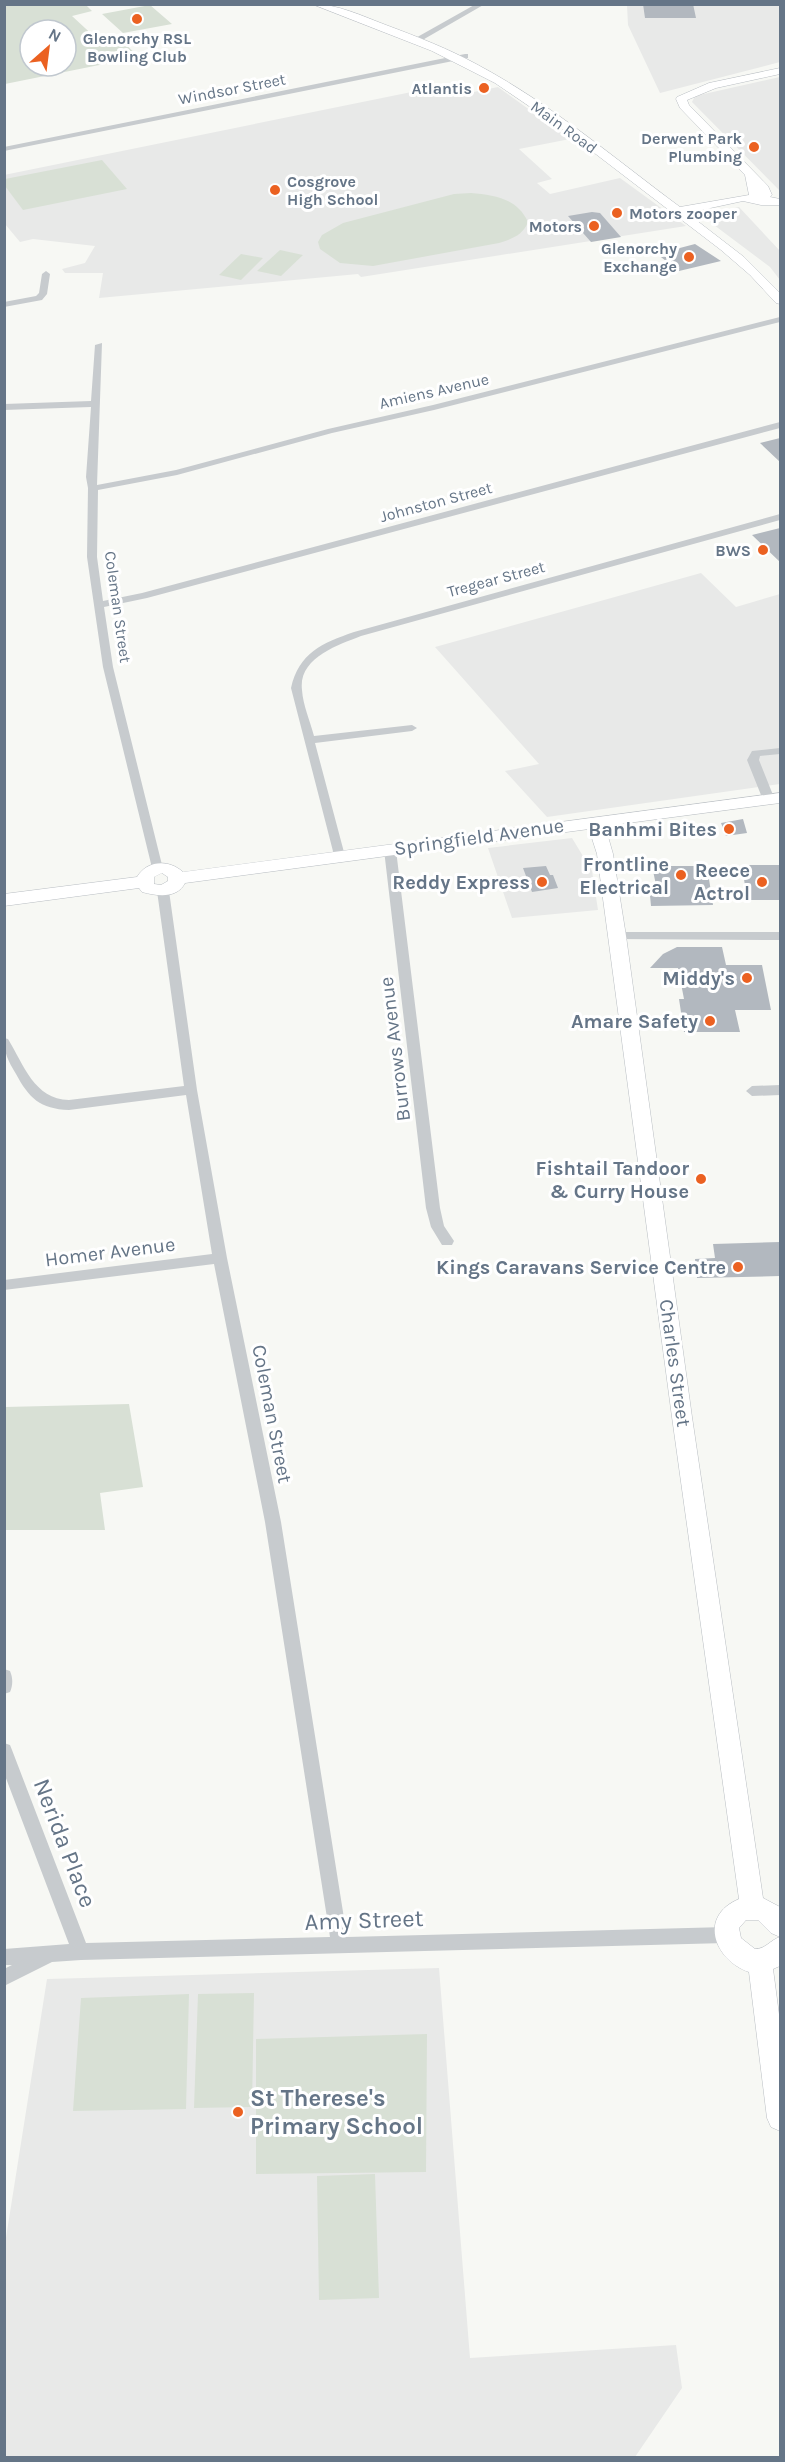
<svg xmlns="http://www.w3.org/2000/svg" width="785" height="2462" viewBox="0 0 785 2462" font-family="Karla,sans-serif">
	<rect width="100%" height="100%" fill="#f7f8f4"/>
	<path fill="#e8e9e8" d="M 627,5 L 780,5 L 780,62 L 660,93 L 628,25 Z
		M 780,77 L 780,191 L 692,102 L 695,96 Z
		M 446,85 L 459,95 L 498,87 L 570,139 L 519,149 L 552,179 L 537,183 L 550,194 L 620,178 L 686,226 L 361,277 L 358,274 L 99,298 L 103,273 L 65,273 L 62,269 L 85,263 L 95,246 L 33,239 L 20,242 L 5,224 L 4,175 Z
		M 739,207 L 780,251 L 780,280 L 770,267 L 702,216 Z
		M 701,573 L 736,607 L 780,594 L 780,784 L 547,817 L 505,771 L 539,764 L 435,647 Z
		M 572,838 L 592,871 L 598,910 L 512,918 L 488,848 Z
		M 439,1968 L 470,2358 L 676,2345 L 682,2388 L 635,2457 L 5,2458 L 5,2244 L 47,1979 Z"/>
	<path fill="#d8e0d5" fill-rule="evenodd" d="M 4,5 L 86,5 L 92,11 L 72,16 L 98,40 L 122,41 L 139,57 L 5,84 ZM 30,30 L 66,30 L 66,66 L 30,66 Z
		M 150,5 L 172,24 L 123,33 L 102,14 Z
		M 102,160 L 127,189 L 23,210 L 5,186 L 5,179 Z
		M 471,193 C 494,195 517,198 528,222 C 523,235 512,239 499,243 L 373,266 L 340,263 L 320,249 L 318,242 L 322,235 L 343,223 L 454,194 Z
		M 280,250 L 303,255 L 281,276 L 257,271 Z
		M 241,254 L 263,258 L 241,280 L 219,275 Z
		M 129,1404 L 143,1487 L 100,1493 L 105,1530 L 5,1530 L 5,1407 Z
		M 254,1993 L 252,2107 L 194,2108 L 198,1994 Z
		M 189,1994 L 186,2109 L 73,2111 L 81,1998 Z
		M 427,2034 L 426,2172 L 256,2174 L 256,2039 Z
		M 375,2174 L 379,2298 L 319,2300 L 317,2176 Z"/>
	<path fill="#b2b8bf" d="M 643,4 L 693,4 L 696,18 L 645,18 Z
		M 592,212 L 600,213 L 621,237 L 591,242 L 568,216 Z
		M 695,244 L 721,261 L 679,271 L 657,254 Z
		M 780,438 L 780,462 L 760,443 Z
		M 780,528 L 780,562 L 752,535 Z
		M 743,819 L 747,833 L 726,836 L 721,823 Z
		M 742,865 L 780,865 L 780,900 L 747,900 Z
		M 546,866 L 550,875 L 553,875 L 558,888 L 532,892 L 523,868 Z
		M 652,866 L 707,866 L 713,905 L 651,906 L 649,885 L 656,885 Z
		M 677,947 L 722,947 L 726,965 L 762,965 L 771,1010 L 735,1010 L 740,1032 L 684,1032 L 679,999 L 684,999 L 678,968 L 650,968 L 663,954 Z
		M 780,1242 L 780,1276 L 697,1278 L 695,1259 L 715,1258 L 713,1244 Z"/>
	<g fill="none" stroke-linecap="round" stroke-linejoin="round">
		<defs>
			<path id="secondary" d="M 312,4 C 338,4 362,16 386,25 C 418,37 449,49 478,65 C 551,104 614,158 680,207 L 749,195 L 745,175 L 680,108 L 676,99 L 677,97 L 709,83 L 780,68 L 780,74 L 716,88 L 687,100 L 689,105 L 768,186 L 772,195 L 770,197 L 780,199 L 780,205 L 761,205 L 743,201 L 687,213 L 744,257 L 780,293 L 780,304 L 776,303 L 750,275 L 721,250 L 567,132 L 495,83 L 432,51 Z
				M 780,793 L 780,803 L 605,826 L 613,854 L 626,936 L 692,1417 L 763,1898 L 780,1907 L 780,1937 L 771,1933 L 758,1920 L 746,1920 L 739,1928 L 741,1938 L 755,1949 C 766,1949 770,1940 780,1937 L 780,1966 L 773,1969 L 780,2022 L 780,2131 L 771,2127 L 767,2118 L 749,1972 C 714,1960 698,1916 739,1899 L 672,1417 L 608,936 L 597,854 L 589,829 L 185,883 C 177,899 157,896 142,892 L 139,888 L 4,906 L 4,894 L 137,877 C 147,860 169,859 183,872 ZM 162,873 L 168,877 L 168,881 L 161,885 L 154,884 L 154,877 Z"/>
		</defs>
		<use href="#secondary" stroke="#b9bec3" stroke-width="1"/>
		<path fill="#c7cbce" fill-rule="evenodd" d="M 476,4 L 485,4 L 419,42 L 412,40 Z
			M 465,54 L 468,54 L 468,58 L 4,151 L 4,147 Z
			M 46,271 L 50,274 L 47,294 L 42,300 L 4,307 L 4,302 L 36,296 L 39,293 L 42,274 Z
			M 780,317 L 780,322 L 434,410 L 332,433 L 177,475 L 98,490 L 97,557 L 103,601 L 142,593 L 780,422 L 780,428 L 147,598 L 104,607 L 113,667 L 163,869 L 157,873 L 153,872 L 103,667 L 87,557 L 88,488 L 86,477 L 91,407 L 4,410 L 4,404 L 91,401 L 95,345 L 102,343 L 97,485 L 176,470 L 328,429 L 433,405 Z
			M 780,514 L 780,520 L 361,636 C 338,645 298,658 302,690 C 303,705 310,721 314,736 L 412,725 L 417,728 L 412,731 L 315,743 L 345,856 L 343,859 L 335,859 L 291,688 C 299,653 322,643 354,632 Z
			M 780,748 L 780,754 L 760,756 L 759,760 L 775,800 L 769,804 L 763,800 L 747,760 L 752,751 Z
			M 390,846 L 396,850 L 440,1208 L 444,1226 L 454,1241 L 452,1245 L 442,1245 L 431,1227 L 426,1208 L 384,850 Z
			M 163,887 L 169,891 L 197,1090 L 227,1258 L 281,1522 L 347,1937 L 726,1927 L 732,1929 L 735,1935 L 732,1941 L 726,1943 L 81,1960 L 52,1962 L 4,1986 L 4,1969 L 12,1965 L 4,1965 L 4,1949 L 69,1944 L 4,1773 L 4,1743 L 10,1745 L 12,1750 L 86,1943 L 330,1937 L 265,1522 L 214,1264 L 4,1290 L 4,1280 L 212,1254 L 186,1095 L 69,1110 C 40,1109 29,1098 16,1074 C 8,1061 4,1053 4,1038 L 8,1039 C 24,1065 34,1099 69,1100 L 184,1086 L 157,891 Z
			M 617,932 L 780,932 L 780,940 L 613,939 L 611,936 Z
			M 780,1085 L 780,1095 L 752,1096 L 746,1091 L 752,1086 Z
			M 4,1669 L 10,1671 C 13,1678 13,1685 10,1692 L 4,1694 Z"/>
		<use href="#secondary" fill="#fff" fill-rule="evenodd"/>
	</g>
	<g fill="#eb6121" stroke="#fff" stroke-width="2">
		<circle cx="137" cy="19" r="6"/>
		<circle cx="484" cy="88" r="6"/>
		<circle cx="754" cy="147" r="6"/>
		<circle cx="275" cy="190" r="6"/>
		<circle cx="617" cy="213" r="6"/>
		<circle cx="594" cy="226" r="6"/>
		<circle cx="689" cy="257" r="6"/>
		<circle cx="763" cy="550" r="6"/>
		<circle cx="729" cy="829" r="6"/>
		<circle cx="681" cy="875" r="6"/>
		<circle cx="542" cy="882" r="6"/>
		<circle cx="762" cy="882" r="6"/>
		<circle cx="747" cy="978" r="6"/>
		<circle cx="710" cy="1021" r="6"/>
		<circle cx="701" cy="1179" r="6"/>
		<circle cx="738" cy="1267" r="6"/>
		<circle cx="238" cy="2112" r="6"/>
	</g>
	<g text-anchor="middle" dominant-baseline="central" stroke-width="6" stroke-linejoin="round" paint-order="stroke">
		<g font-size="16" font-weight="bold" fill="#657587" stroke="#fff" text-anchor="end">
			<text x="137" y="38" text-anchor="middle">Glenorchy RSL<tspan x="137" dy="18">Bowling Club</tspan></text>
			<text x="472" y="88">Atlantis</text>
			<text x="742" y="138">Derwent Park<tspan x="742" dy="18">Plumbing</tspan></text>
			<text x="287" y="181" text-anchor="start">Cosgrove<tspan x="287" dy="18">High School</tspan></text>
			<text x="629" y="213" text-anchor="start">Motors zooper</text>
			<text x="582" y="226">Motors</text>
			<text x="677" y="248">Glenorchy<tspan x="677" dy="18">Exchange</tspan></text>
			<text x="751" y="550">BWS</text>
		</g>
		<g font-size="16" fill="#657587" stroke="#fff">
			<text transform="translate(232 89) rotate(-11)">Windsor Street</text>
			<text transform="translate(564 127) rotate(36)">Main Road</text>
			<text transform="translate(434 391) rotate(-13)">Amiens Avenue</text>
			<text transform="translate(436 502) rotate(-15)">Johnston Street</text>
			<text transform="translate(496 579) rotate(-15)">Tregear Street</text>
			<text transform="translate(118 607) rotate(82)">Coleman Street</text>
		</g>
		<g font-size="20" font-weight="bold" fill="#657587" stroke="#fff" text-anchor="end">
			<text x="717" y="829">Banhmi Bites</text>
			<text x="669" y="864">Frontline<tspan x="669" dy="23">Electrical</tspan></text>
			<text x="750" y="870">Reece<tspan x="750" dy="23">Actrol</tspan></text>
			<text x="530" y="882">Reddy Express</text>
			<text x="735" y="978">Middy's</text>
			<text x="698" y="1021">Amare Safety</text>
			<text x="689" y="1168">Fishtail Tandoor<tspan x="689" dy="23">&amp; Curry House</tspan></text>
			<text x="726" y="1267">Kings Caravans Service Centre</text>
		</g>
		<g font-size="20" fill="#657587" stroke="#fff">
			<text transform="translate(479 837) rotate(-8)">Springfield Avenue</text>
			<text transform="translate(395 1049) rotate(-97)">Burrows Avenue</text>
			<text transform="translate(110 1252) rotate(-7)">Homer Avenue</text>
			<text transform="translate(675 1363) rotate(82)">Charles Street</text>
			<text transform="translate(272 1414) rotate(79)">Coleman Street</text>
		</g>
		<g font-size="24" fill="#657587" stroke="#fff">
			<text transform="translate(65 1843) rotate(69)">Nerida Place</text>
			<text transform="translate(364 1920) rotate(-2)">Amy Street</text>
		</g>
		<g font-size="24" font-weight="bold" fill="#657587" stroke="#fff" text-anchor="start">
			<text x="250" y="2098">St Therese's<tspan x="250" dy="28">Primary School</tspan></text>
		</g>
	</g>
	<rect width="785" height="2462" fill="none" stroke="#657587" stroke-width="12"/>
	<g transform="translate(48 48) rotate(28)"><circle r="28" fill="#ffffff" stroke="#c1c8cf" stroke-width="1.5"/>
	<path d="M0-4.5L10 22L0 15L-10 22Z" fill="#eb6121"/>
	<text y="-9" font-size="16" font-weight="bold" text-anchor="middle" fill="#657587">N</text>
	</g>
</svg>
